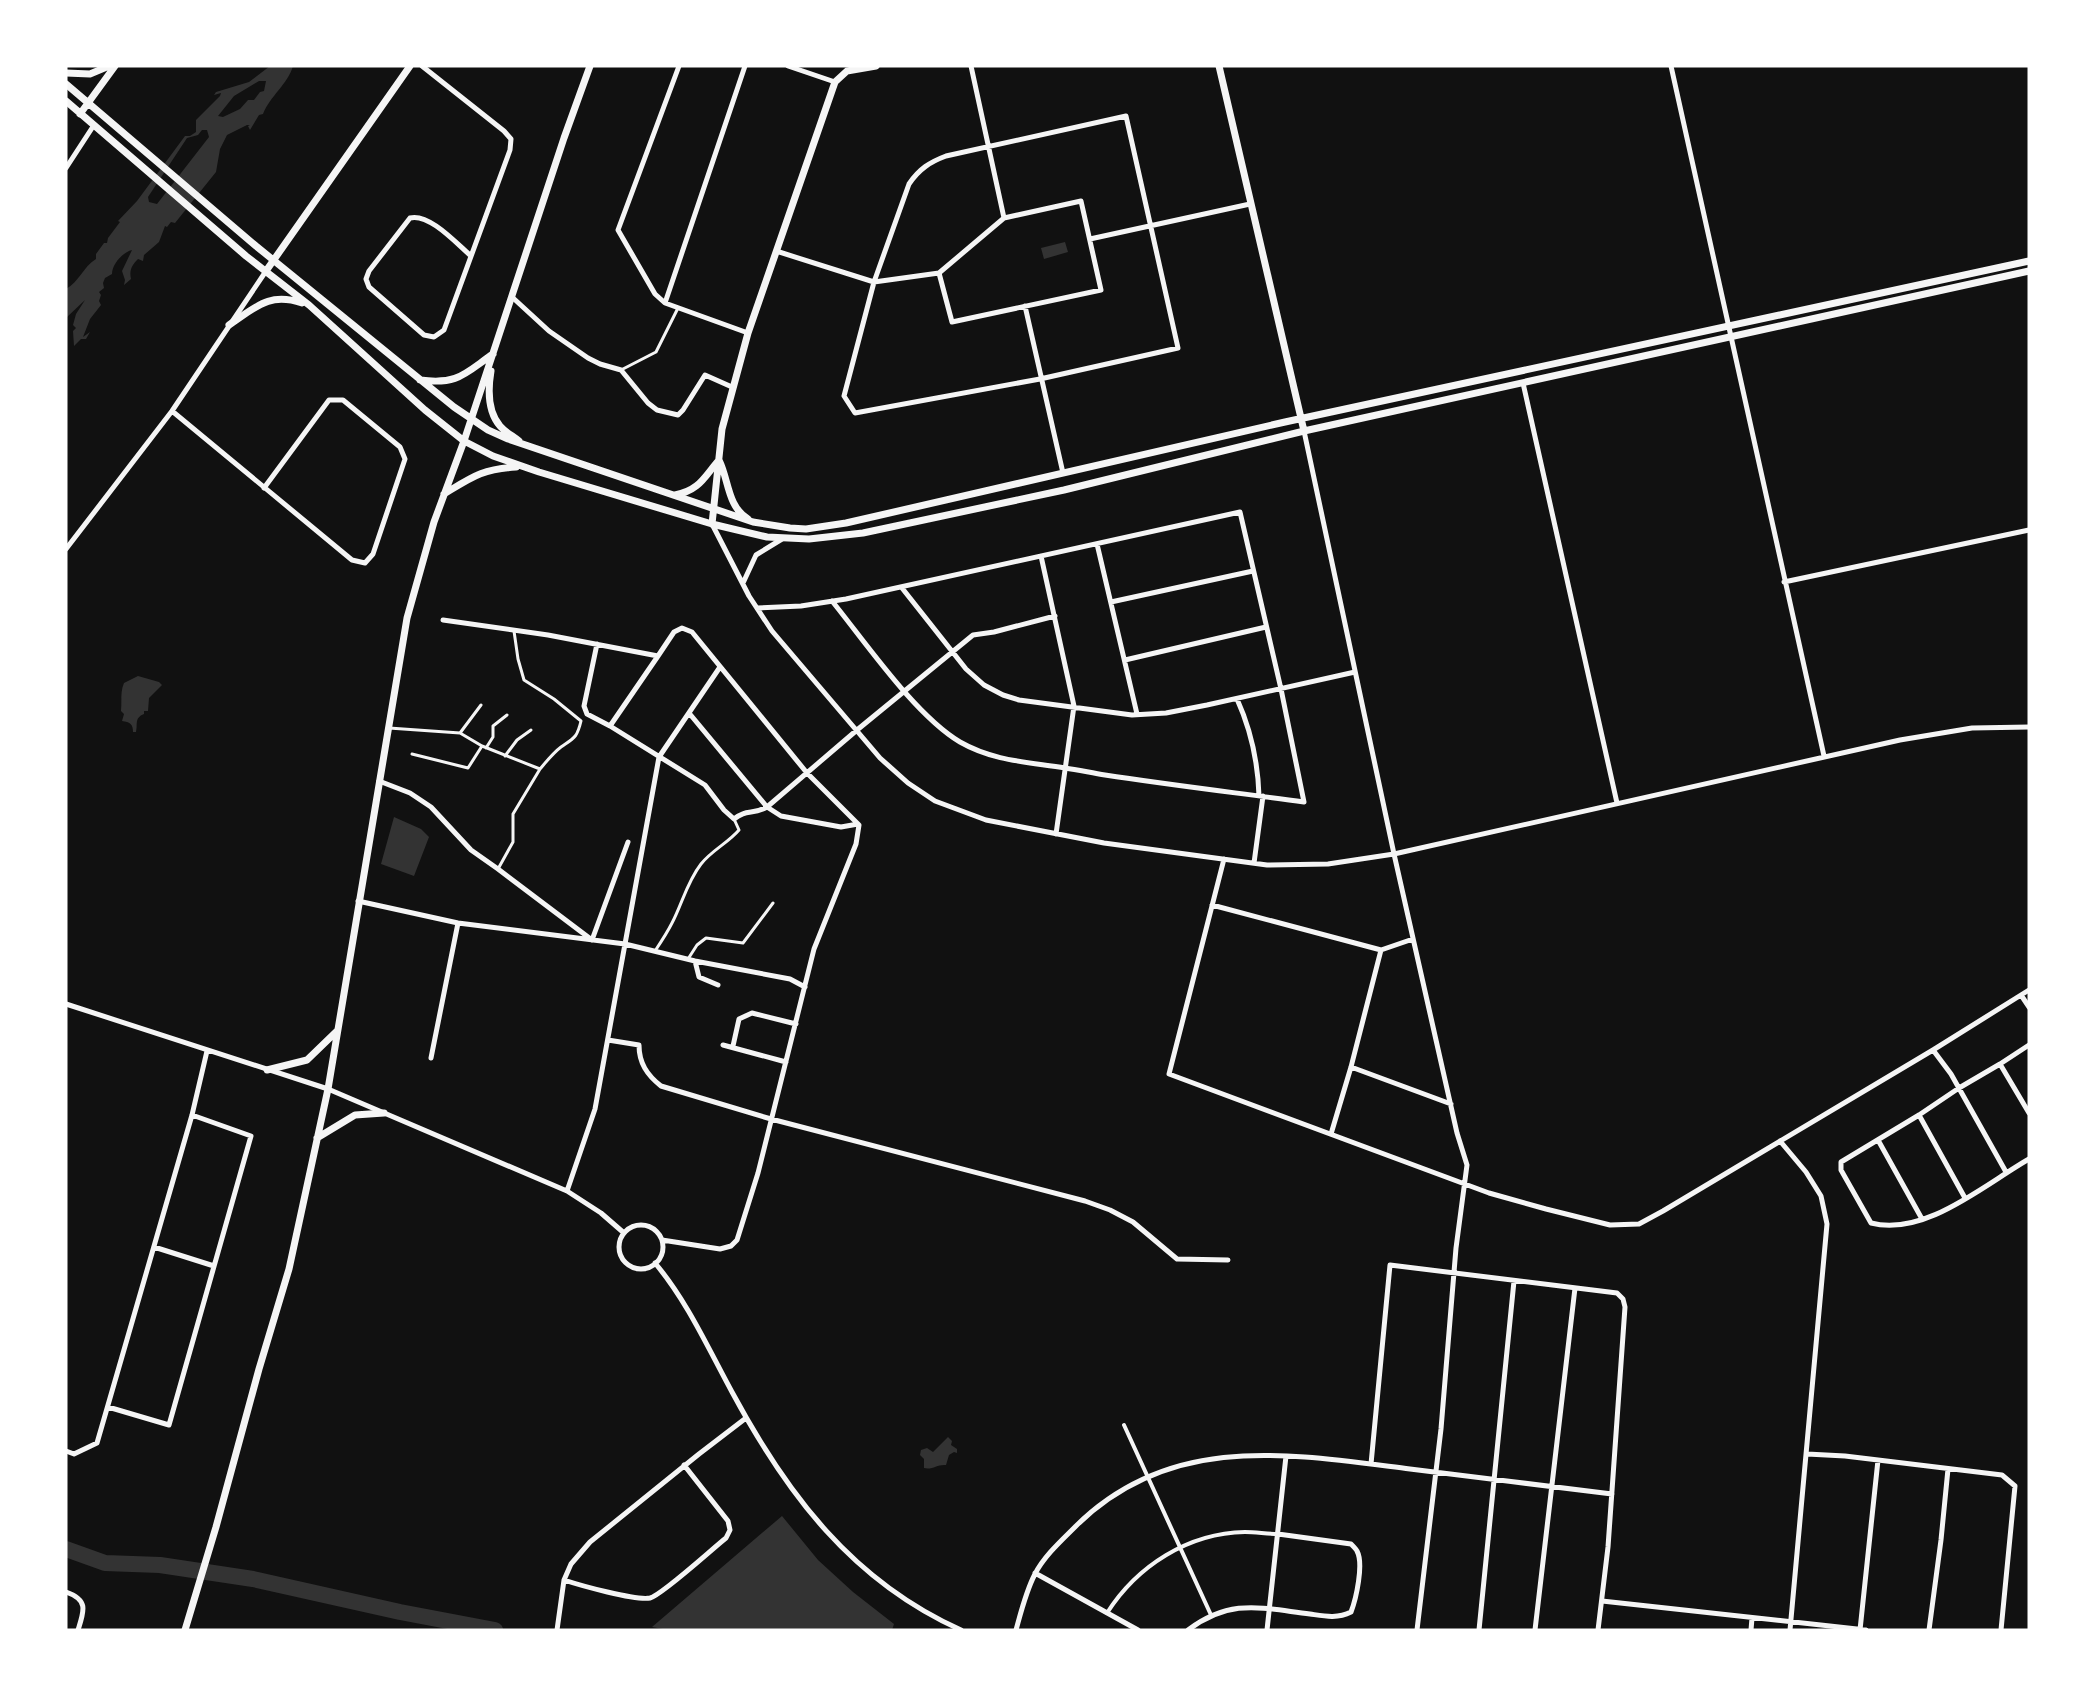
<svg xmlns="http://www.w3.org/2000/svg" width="2095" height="1696" viewBox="0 0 2095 1696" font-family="'Source Sans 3',sans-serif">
	<rect width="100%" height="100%" fill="#111"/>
	<path fill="#333" fill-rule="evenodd" d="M 270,66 L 293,66 C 288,84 270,96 263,114 L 259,115 L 250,130 L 248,126 L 250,125 L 247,125 L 227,135 L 220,149 L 216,172 L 175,223 L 171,222 L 167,227 L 165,226 L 159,242 L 144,255 L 143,261 L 138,259 C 132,265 129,270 131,279 L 124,285 L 125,280 L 122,271 L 132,250 C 123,252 112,264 112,274 L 105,278 L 103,283 L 104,288 L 99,292 L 101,295 L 99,301 L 101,305 L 90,319 L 83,337 L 90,332 L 86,339 L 81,339 L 74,346 L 73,331 L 76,328 L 73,325 L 76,314 L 85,300 L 66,318 L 66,289 C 79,282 83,267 96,259 L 96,254 L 104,243 L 107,243 L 108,238 L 120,222 L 118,221 L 137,201 L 185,136 L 190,136 L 196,132 L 196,120 L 220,96 L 221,93 L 214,95 L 216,92 L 249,82 ZM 259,81 L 266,81 L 264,91 L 260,92 L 254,100 L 248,100 L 240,109 L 223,117 L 218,116 L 234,96 ZM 202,130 L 207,130 L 209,137 L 157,204 L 149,202 L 148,197 L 187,138 L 198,135 Z
		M 1065,242 L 1068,252 L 1044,259 L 1041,248 Z
		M 138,676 L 159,682 L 162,685 L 149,698 L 148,711 L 144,711 L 144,714 C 134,718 138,724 136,732 L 133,732 C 133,724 130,722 122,721 L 124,714 L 121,711 C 122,701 120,692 124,683 Z
		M 394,817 L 421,829 L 429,837 L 414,876 L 381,864 Z
		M 948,1437 L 952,1441 L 951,1445 L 957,1449 L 957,1453 L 954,1452 L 949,1455 L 946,1465 C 937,1464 933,1470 924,1468 L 924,1459 L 920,1455 L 921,1450 L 927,1448 L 933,1452 Z
		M 782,1516 L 818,1560 L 853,1592 L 894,1624 L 892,1630 L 668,1630 L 652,1627 Z"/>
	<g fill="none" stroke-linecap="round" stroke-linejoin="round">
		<path stroke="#333" stroke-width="16" d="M 66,1549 L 105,1563 L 160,1565 L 253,1579 L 400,1612 L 495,1630"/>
		<path stroke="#f5f5f5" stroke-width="3" d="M 621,370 L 656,352 L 678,308
			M 389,728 L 460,733 L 482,746 L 540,769 C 546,762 553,753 561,747 C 574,738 577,738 581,721 L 554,699 L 524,680 L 518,659 L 514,631
			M 460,733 L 481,705
			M 486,748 L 493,737 L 493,726 L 507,715
			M 412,754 L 468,768 L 482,746
			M 505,756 L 517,740 L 531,730
			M 498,869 L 513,842 L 513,814 L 540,769
			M 655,951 C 661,942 667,933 672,923 C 682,904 687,882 701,864 C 712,850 728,843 739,830 L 734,819
			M 688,959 L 697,945 L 706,938 L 743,943 L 773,903"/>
		<path stroke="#f5f5f5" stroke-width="4" d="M 1124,1425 L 1211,1615
			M 1107,1613 C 1137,1566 1188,1533 1245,1532 C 1256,1532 1267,1534 1278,1534"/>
		<path stroke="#f5f5f5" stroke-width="5" d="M 422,66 L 504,131 L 511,139 L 510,150 L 444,330 L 434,337 L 424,335 L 369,287 L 366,279 L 369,271 L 410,218 C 429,213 456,243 471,256
			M 679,66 L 618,230 L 655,294 L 665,303 L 748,333
			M 788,66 L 835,82
			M 971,66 L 1004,218
			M 1671,66 L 1824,756
			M 1126,116 L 1178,348 L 1040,379 L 855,413 L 844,396 L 874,282 L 909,184 C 919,169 930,162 946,156 Z
			M 66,168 L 94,125
			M 1081,201 L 1101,290 L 952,322 L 939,273 L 1004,218 Z
			M 1090,239 L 1250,204
			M 776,251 L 874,282 L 939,273
			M 512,297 L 549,331 L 588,358 L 600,364 L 621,370 L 648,403 L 657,410 L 678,415 L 683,410 L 705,375 L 732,387
			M 665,303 L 745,66
			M 1025,306 L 1063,473
			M 1523,383 L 1617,803
			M 172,411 L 352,560 L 365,563 L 373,554 L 405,459 L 400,447 L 343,400 L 329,400 L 264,488
			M 1304,431 L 1394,854 L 1457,1133 L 1467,1165 L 1456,1248 L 1441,1429 L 1417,1630
			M 712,524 L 749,596 L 772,631 L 880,758 L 908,783 L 935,801 L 986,820 L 1104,843 L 1267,865 L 1328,864 L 1394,854 L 1900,740 L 1972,728 L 2029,727
			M 1097,544 L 1137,714
			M 66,549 L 172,411 L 266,271
			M 1041,556 L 1074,706 L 1056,834
			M 1784,582 L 2029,530
			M 743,583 L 756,555 L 782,539
			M 902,588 L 966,669 L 984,685 L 1003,695 L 1019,700 L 1132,715 L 1166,713 L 1207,705 L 1355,672
			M 1111,602 L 1253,571
			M 757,608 L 801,606 L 846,599 L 1240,512 L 1281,689 L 1304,802 C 1238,793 1171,785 1105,775 C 1092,773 1079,770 1065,768 C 1028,762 993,761 960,742 C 915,715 866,643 832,601
			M 443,620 L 548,635 L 658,656 L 674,632 L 682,628 L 692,632 L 807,773 L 859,825 L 856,844 L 814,949 L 758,1173 L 737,1240 L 731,1246 L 720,1249 L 662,1240
			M 597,644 L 584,706 L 587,714 L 610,726 L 705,785 L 724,810 L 734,819 C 746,809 753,815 767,807 L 857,730 L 973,635 L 994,632 L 1055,616
			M 1125,660 L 1266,627
			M 720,667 L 659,757 L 625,944 L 695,961 L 790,979 L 805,987
			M 1237,699 C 1251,730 1258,762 1259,796
			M 689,713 L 767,807 L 781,816 L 841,827 L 858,824
			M 610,726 L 658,656
			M 379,781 L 410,793 L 431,807 L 471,850 L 498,869 L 592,940 L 628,842
			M 1224,859 L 1169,1074 L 1489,1193 L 1546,1209 L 1610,1225 L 1639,1224 L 1663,1211 L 1933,1050 L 2029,990
			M 1254,863 L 1263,796
			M 358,901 L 458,923 L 625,944 L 595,1109 L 567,1191
			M 1212,905 L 1381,950
			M 695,961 L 699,977 L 718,985
			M 2021,995 L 2029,1007
			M 66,1004 L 328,1089 L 567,1191 L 601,1213 L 624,1233
			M 608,1040 L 639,1045 C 639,1063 647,1075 661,1086 L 771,1119 L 1085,1201 L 1110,1210 L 1133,1222 L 1177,1259 L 1228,1260
			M 723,1045 L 786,1062
			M 2029,1045 L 2000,1064 L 1959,1088 L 1919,1115 L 1841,1162 L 1841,1170 L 1871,1223 C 1925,1237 1985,1184 2029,1159
			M 733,1046 L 739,1019 L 752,1013 L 796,1024
			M 1933,1050 L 1951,1074 L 2006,1172
			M 431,1058 L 458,923
			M 2000,1064 L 2029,1113
			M 1351,1067 L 1451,1104
			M 1919,1115 L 1965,1198
			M 1331,1134 L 1351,1067 L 1381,950 L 1413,939
			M 1878,1140 L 1922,1219
			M 1780,1141 L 1806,1172 L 1821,1196 L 1827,1224 L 1790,1630
			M619 1247a22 22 0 1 1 44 0a22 22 0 1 1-44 0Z
			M 154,1247 L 214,1266
			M 655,1263 C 687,1301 708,1348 732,1392 C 787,1494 852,1581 961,1630
			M 108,1407 L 169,1425 L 251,1136 L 192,1115
			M 66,1451 L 74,1454 L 97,1443 L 192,1115 L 207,1051
			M 1807,1454 L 1845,1456 L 2002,1475 L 2015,1486 L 2001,1630
			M 1371,1464 L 1390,1265 L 1617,1293 L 1623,1299 L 1625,1307 L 1608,1547 L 1598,1630
			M 1035,1573 L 1138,1630
			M 564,1580 C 579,1585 636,1601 650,1598 C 662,1595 712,1549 726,1538 L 730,1530 L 728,1521 L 684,1465
			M 66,1592 C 89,1600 84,1611 78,1630
			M 1602,1601 L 1866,1630
			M 557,1630 L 564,1580 L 571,1564 L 590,1542 L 699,1454 L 746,1418
			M 1016,1630 C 1021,1612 1026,1591 1035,1574 C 1044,1556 1062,1540 1076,1526 C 1171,1432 1290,1454 1410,1469 C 1477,1477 1545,1486 1612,1494
			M 1188,1630 C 1231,1598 1260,1608 1310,1614 C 1324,1616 1337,1619 1351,1612 C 1356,1599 1364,1564 1357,1551 C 1357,1550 1351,1544 1351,1544 L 1278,1534
			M 1267,1630 L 1286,1456
			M 1479,1630 L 1514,1281
			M 1535,1630 L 1575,1288
			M 1751,1630 L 1752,1618
			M 1860,1630 L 1878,1460
			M 1929,1630 L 1941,1540 L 1948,1469"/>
		<path stroke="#f5f5f5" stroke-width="7" d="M 1219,66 L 1304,431
			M 66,73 L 90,74 L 109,66
			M 66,84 L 256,246 L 454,407 L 488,430 L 508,439 L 753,522 L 790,528 L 806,529 L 846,523 L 1285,422 L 2029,261
			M 66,101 L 246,256 L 309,305 L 425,410 L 464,441 L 493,456 L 539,472 L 712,524 L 767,537 L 809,539 L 863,533 L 1064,490 L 1304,431 L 2029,271
			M 80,114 L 115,66
			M 266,271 L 410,66
			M 229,325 C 256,307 269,292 302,303
			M 491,371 C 488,389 487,411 500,426 C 505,432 513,436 519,441
			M 420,380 C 458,385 464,374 493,354
			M 444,494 C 472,477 482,469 516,467
			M 675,495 C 700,490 704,477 719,460 C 729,480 727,506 748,519
			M 712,524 L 722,429 L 748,333 L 835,82 L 847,71 L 876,66
			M 267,1070 L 307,1060 L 337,1031
			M 317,1138 L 355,1115 L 384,1113
			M 185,1630 L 216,1527 L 259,1369 L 289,1269 L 328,1089 L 407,618 L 434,522 L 464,441 L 564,138 L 590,66"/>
	</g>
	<rect width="2095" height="1696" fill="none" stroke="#ffffff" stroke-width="135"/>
</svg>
